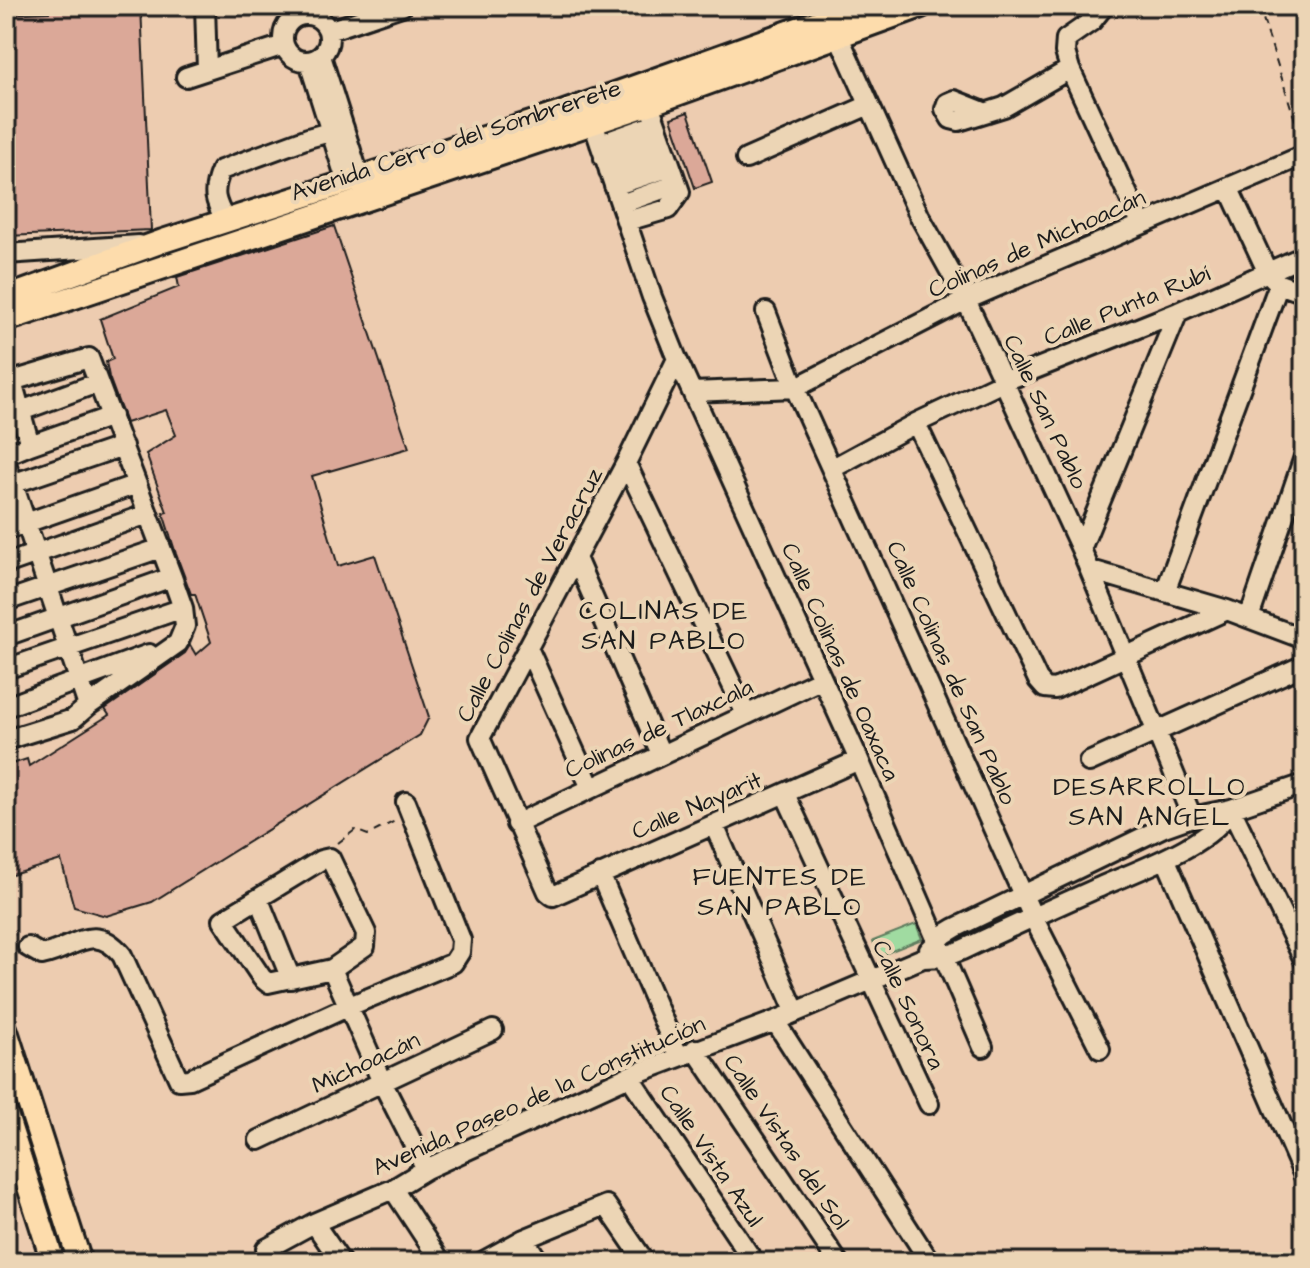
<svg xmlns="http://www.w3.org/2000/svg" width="1310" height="1268" viewBox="0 0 1310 1268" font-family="'Architects Daughter',sans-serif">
	<rect width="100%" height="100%" fill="#edccb0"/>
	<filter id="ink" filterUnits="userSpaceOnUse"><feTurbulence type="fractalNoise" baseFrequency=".0125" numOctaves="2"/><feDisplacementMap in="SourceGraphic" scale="16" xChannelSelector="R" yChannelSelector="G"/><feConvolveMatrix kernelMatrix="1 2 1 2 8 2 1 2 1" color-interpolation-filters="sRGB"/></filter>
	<g filter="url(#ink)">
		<path fill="#a0dba1" stroke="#5e7c5e" stroke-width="2" d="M 916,924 L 922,939 L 879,956 L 873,941 Z"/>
		<path fill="#dba898" stroke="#1c1c1c" stroke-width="2" d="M 49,6 L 141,6 L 151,230 L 6,236 L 6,14 L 49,12 Z
			M 688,112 L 712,182 L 695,188 L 671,118 Z
			M 334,226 L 409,448 L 312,476 L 338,566 L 375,555 L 429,717 L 420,735 L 152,902 L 106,916 L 74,907 L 61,860 L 6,877 L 6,766 L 27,759 L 29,766 L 109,715 L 105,709 L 185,653 L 190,645 L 196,655 L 211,642 L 195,594 L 191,594 L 176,554 L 163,513 L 167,512 L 146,454 L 176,435 L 166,410 L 126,423 L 109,377 L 106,362 L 113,359 L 100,319 L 179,287 L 177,277 Z"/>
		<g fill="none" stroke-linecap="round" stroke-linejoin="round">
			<defs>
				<path id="minor" d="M 205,6 L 207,70
					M 1104,6 L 1092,21 L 1066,39 L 1065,52 L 1070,69 L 1141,223
					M283 38a23 23 0 1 1 46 0a23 23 0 1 1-46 0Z
					M 328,31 L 402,6
					M 838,35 L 919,215 L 966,300 L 1081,549 L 1192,817
					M 321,56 L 360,179
					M 309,62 L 347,183
					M 186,77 L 284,45
					M 984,112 L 954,100 L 947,103 L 945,109 L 951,119 L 959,121 L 1004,107 L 1070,69
					M 593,123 L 652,297 L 677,359 L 859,760 L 983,1047
					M 600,144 L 656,124
					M 604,158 L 661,138
					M 746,159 L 869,105
					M 609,171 L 665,151
					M 614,186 L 671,167
					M 1229,189 L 1268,273 L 1279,284 L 1304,293
					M 621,204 L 677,184
					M 627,221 L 668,209 L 680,192 L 649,104
					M 226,222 C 215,201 211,193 221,170 L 308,138 L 344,128
					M 6,254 L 139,245
					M 766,312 L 795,388 L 1033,917 L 1100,1049
					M 677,359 L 626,463 L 480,738 L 548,892 L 553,896 L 859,760
					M 692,392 L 795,388 L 966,300 L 1304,155
					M 21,411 L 97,383
					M 916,423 L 1038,680 L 1045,688 L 1055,689 L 1227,610
					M 30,445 L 112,416
					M 6,455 L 30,445 L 12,381 L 89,358 L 172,577 L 183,608 L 185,626 L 178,643 L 88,706 L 73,719 L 6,740
					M 6,463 L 88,706
					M 626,463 L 746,714
					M 833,468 L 916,423 L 1005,381 L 1178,312 L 1304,256
					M 6,486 L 123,446
					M 6,530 L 137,484
					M 1081,549 L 1178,312
					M 576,558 L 661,754
					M 6,564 L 148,514
					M 1091,570 L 1227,610 L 1304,639
					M 1165,592 L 1279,284
					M 6,601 L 161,548
					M 1249,618 L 1304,457
					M 6,636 L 172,577
					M 528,648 L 591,788
					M 6,669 L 183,608
					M 6,707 L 149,654
					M 1089,762 L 1304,665
					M 785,794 L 929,1104
					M 516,824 L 822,679
					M 714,825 L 795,1011
					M 330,858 L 366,933 L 365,946 L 332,969 L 268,983 L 262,978 L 223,920 L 321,860 Z
					M 1166,860 L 1304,1176
					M 600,874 L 678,1055
					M 259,900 L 291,979
					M 28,947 L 42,955 C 75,948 94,921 122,955 L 179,1080 L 190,1079 L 347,1007 L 453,963 L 460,952 L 461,940 L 406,802
					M 929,950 L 945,934 L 955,928 L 1164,827 L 1192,817 L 1231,809 L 1304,784
					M 332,969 L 382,1082 L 426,1169
					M 775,1021 L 930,1262
					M 695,1049 L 838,1262
					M 629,1076 L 754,1262
					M 259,1140 L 493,1030
					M 393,1189 L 441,1262
					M 314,1223 L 341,1262
					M 524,1239 L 539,1262
					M 266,1249 L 314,1223 L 393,1189 L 426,1169 L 629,1076 L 775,1021 L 923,958 L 944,957 L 962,950 C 1005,930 1048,910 1091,891 C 1131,872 1209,848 1231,809 L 1304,960
					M 482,1262 L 524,1239 L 606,1205 L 645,1262"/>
				<path id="major" d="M 6,298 L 163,241 L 559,114 L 862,6
					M 6,320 L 649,104 L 921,6
					M 6,1031 L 80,1262
					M 6,1115 L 53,1262"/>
			</defs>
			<use href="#minor" stroke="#1c1c1c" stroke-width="24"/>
			<use href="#major" stroke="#1c1c1c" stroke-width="28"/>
			<path stroke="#1c1c1c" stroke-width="2" stroke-dasharray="8 6" stroke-linecap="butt" d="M 1259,6 L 1301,139
				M 338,843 L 355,830 L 368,835 L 395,821
				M 6,924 L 16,935"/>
			<use href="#minor" stroke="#ecd5b5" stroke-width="18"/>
			<use href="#major" stroke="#fddcac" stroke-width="22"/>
		</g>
	</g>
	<g text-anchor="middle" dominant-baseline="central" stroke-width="8" stroke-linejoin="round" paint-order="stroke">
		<g font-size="24" fill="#1c1c1c" stroke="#ecd5b5">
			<text transform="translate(456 141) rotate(-18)">Avenida Cerro del Sombrerete</text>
			<text transform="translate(1037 244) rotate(-24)">Colinas de Michoacán</text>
			<text transform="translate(1127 306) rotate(-22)">Calle Punta Rubí</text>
			<text transform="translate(1045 412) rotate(65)">Calle San Pablo</text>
			<text transform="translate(530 595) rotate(-62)">Calle Colinas de Veracruz</text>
			<text transform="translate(840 662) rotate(66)">Calle Colinas de Oaxaca</text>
			<text transform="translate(951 673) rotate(66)">Calle Colinas de San Pablo</text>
			<text transform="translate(659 729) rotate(-25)">Colinas de Tlaxcala</text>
			<text transform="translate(697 806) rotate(-23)">Calle Nayarit</text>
			<text transform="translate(908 1005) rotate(65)">Calle Sonora</text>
			<text transform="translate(366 1063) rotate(-25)">Michoacán</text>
			<text transform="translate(539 1096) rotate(-24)">Avenida Paseo de la Constitución</text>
			<text transform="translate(786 1142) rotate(56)">Calle Vistas del Sol</text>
			<text transform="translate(711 1156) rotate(56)">Calle Vista Azul</text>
		</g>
		<g font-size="26" letter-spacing="2" fill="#1c1c1c" stroke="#ecd5b5">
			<text x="664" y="611">COLINAS DE<tspan x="664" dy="30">SAN PABLO</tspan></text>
			<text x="1150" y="787">DESARROLLO<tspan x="1150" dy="30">SAN ANGEL</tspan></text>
			<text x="780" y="877">FUENTES DE<tspan x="780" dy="30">SAN PABLO</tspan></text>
		</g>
	</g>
	<rect width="1310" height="1268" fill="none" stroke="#ecd5b5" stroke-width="32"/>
	<rect x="16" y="16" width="1278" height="1236" fill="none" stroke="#1c1c1c" stroke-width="3" filter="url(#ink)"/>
</svg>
